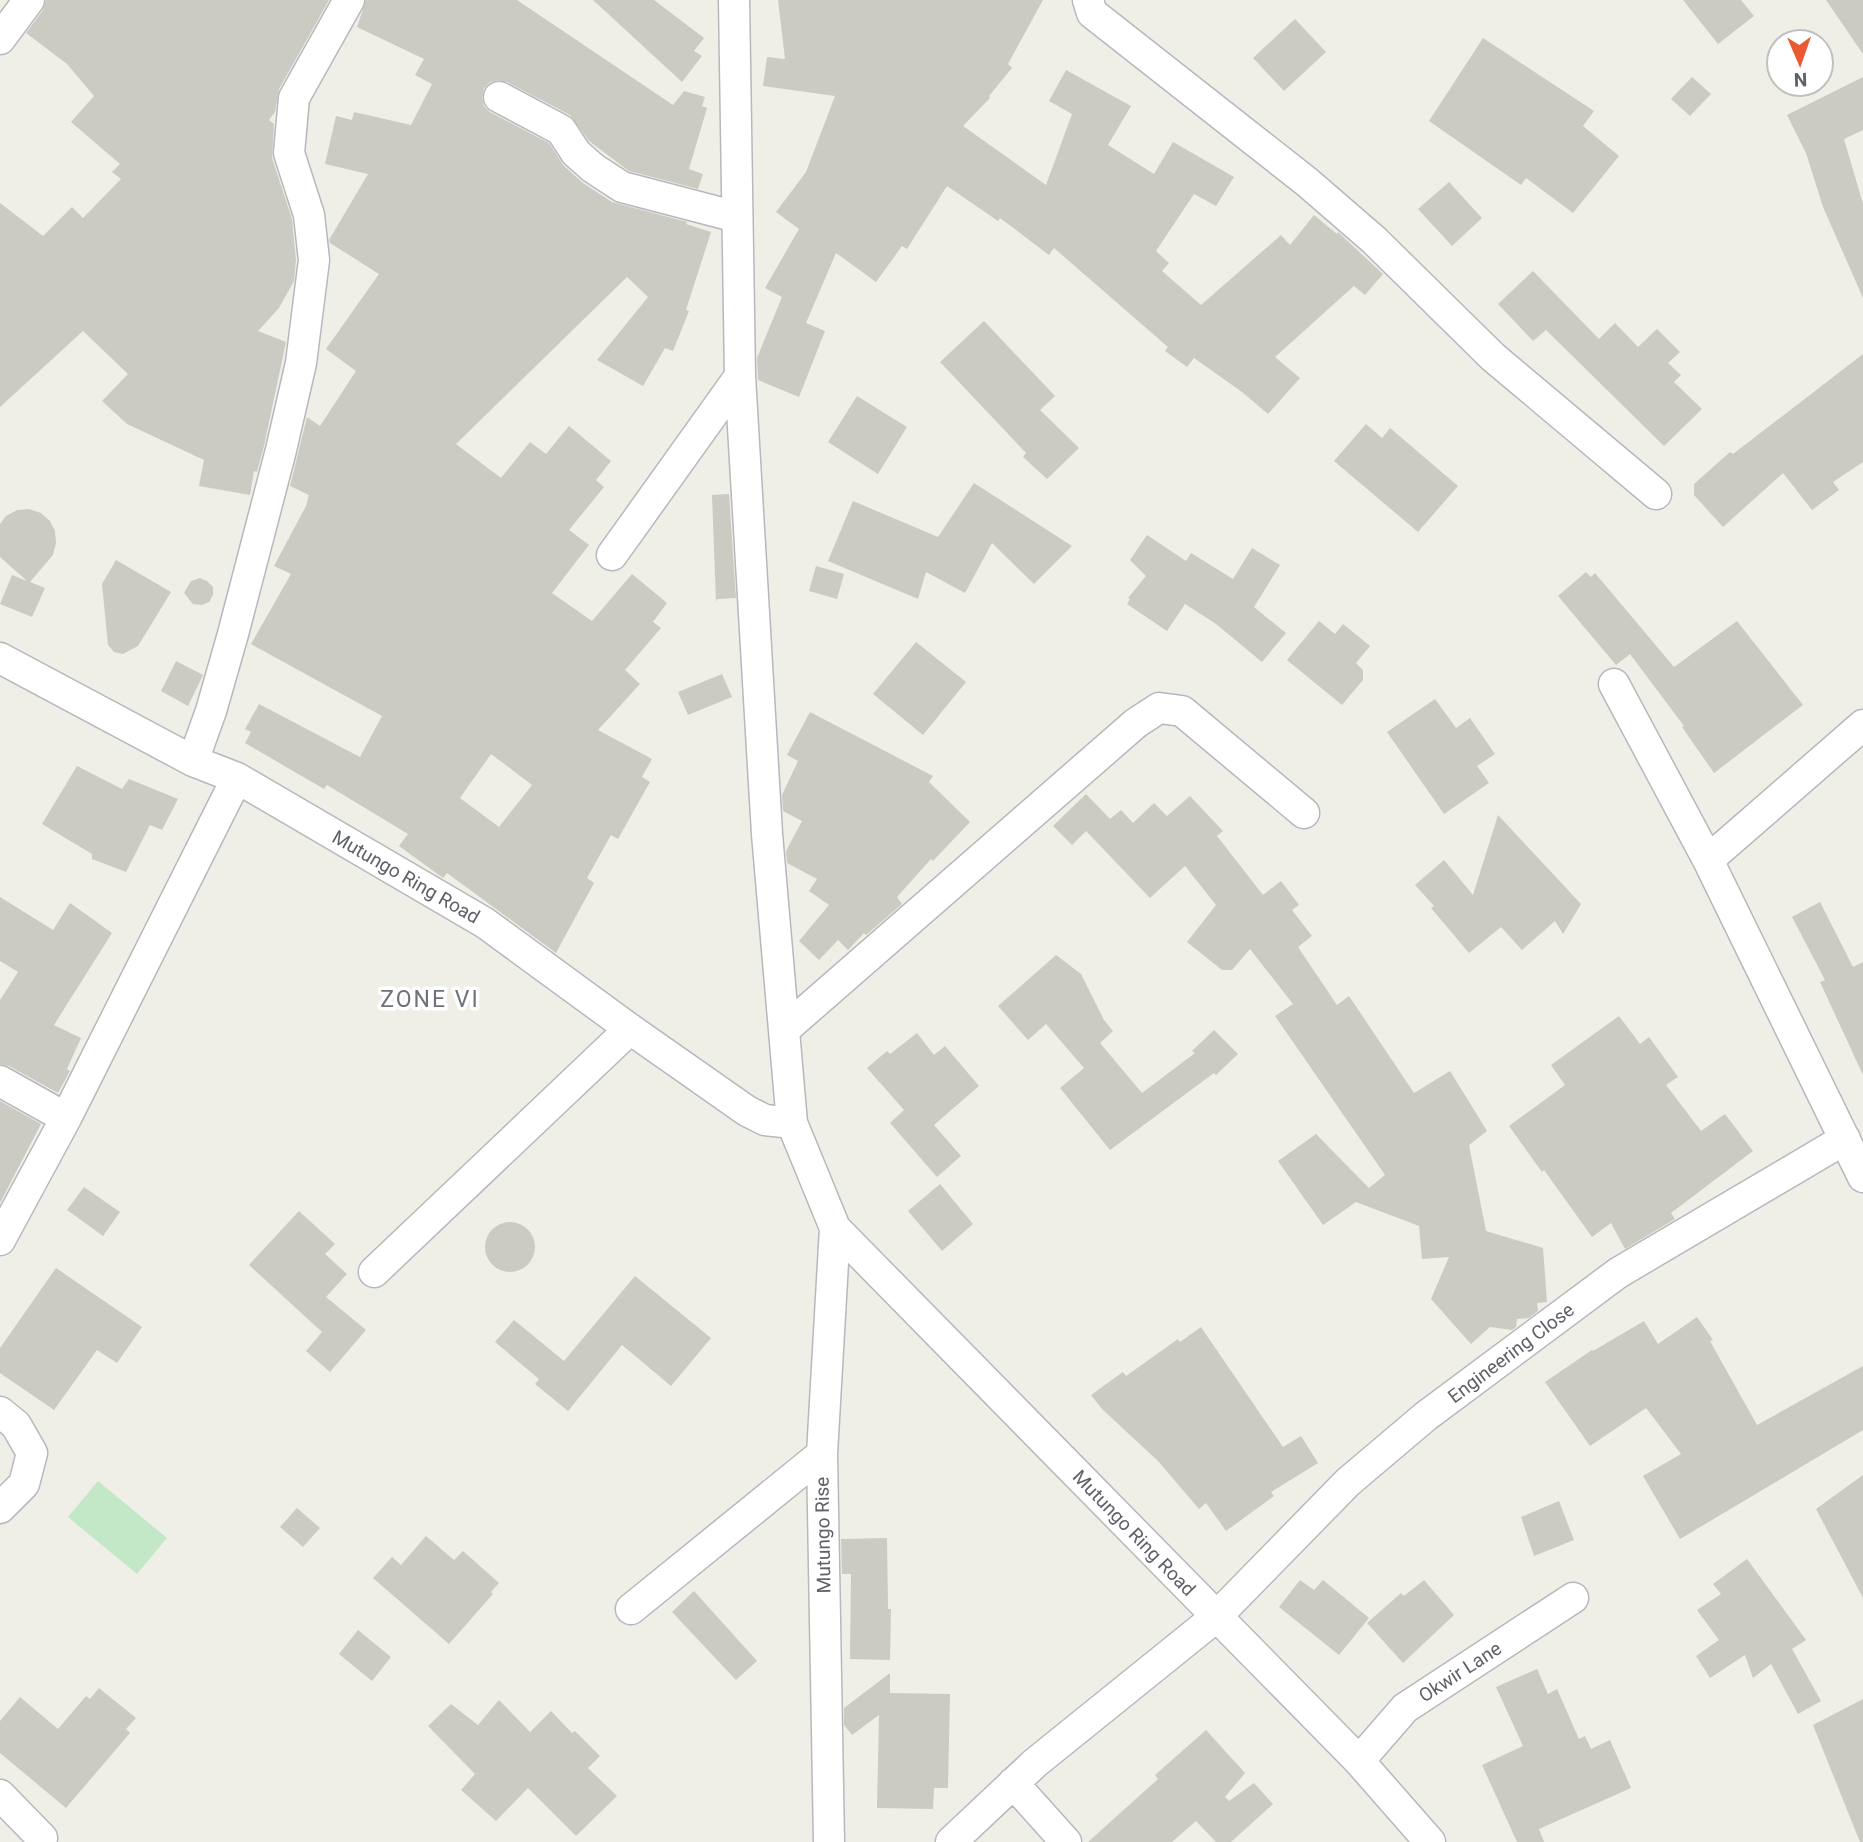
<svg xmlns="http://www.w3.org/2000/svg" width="1863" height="1842" viewBox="0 0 1863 1842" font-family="Roboto,sans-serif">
	<rect width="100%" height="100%" fill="#f0efe7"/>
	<path fill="#c3e8c8" d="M 98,1481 L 167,1538 L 137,1574 L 68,1517 Z"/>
	<path fill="#cbcac3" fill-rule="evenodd" d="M 46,0 L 329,0 L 279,89 L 275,112 L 269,120 L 274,124 L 272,158 L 292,219 L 296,260 L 294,281 L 279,308 L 258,331 L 286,342 L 264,446 L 257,472 L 254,471 L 250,495 L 199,486 L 204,460 L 127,424 L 102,401 L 128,374 L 83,331 L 0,407 L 0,203 L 43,236 L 72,207 L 83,218 L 121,179 L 112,172 L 120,164 L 71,122 L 94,96 L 67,64 L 26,33 L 43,10 Z
		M 366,0 L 517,0 L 673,105 L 684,91 L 705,97 L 702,106 L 707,108 L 689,169 L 703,174 L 698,189 L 629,171 L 589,141 L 570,115 L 507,82 L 499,80 L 490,82 L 484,88 L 482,97 L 484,106 L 490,112 L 549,143 L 564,166 L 583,183 L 612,202 L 687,222 L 686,224 L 711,232 L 686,310 L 689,311 L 673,351 L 665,348 L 643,386 L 597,360 L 648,297 L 627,277 L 456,444 L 501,478 L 530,442 L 546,454 L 569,426 L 611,461 L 596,480 L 604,487 L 569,530 L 589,545 L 552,593 L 592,621 L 632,574 L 667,603 L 653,622 L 661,628 L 625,670 L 640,684 L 598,730 L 652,759 L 642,777 L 650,782 L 618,839 L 611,835 L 587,878 L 594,883 L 556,953 L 447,873 L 443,878 L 399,846 L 408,834 L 327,785 L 324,789 L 245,743 L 251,732 L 245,729 L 259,704 L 360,757 L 382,716 L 251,644 L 291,574 L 274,566 L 306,506 L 309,495 L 290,486 L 307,417 L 320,426 L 356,371 L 326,349 L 379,274 L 330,243 L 329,240 L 368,174 L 325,164 L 336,116 L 352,120 L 354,112 L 411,125 L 432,84 L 415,75 L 424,59 L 357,27 ZM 491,754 L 532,785 L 499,827 L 460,798 Z
		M 593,0 L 654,0 L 704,38 L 694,51 L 702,56 L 682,82 Z
		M 778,0 L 1043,0 L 1008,64 L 1012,68 L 989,96 L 990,98 L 963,126 L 1046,185 L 1072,114 L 1049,101 L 1066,70 L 1131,106 L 1108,145 L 1154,174 L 1173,142 L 1234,177 L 1216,206 L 1194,194 L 1156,251 L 1169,263 L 1162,271 L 1201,305 L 1281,235 L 1290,245 L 1314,215 L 1337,234 L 1338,232 L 1383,274 L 1365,295 L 1354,286 L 1275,357 L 1300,378 L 1268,414 L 1242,392 L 1194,358 L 1187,367 L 1165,351 L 1168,347 L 1054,248 L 1049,255 L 1000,218 L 998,221 L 947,186 L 907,249 L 902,246 L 876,282 L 836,253 L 806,323 L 825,331 L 799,397 L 758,380 L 757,358 L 782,297 L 765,288 L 799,229 L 776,212 L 806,172 L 835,96 L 763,86 L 767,57 L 785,59 Z
		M 1683,0 L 1741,0 L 1754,16 L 1718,44 Z
		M 1826,0 L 1863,0 L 1863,54 Z
		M 1295,19 L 1326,52 L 1284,91 L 1253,58 Z
		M 1483,38 L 1594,111 L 1583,126 L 1619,156 L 1573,213 L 1526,178 L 1521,185 L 1429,121 Z
		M 1692,77 L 1711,94 L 1690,116 L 1671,99 Z
		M 1863,77 L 1863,130 L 1844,139 L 1863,204 L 1863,298 L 1823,207 L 1806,153 L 1787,115 Z
		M 1449,182 L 1482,218 L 1452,246 L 1418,209 Z
		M 1533,271 L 1599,339 L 1615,323 L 1638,347 L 1657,329 L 1680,352 L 1668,363 L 1681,375 L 1674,382 L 1702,409 L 1664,446 L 1546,330 L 1533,341 L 1498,304 Z
		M 984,321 L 1055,396 L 1040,410 L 1079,448 L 1047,479 L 1023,457 L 1026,453 L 940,362 Z
		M 1863,354 L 1863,462 L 1833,482 L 1839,490 L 1812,510 L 1783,473 L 1723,527 L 1694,495 L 1694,484 L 1730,452 L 1733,454 Z
		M 857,396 L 907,427 L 878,474 L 828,442 Z
		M 1366,424 L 1382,438 L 1390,428 L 1458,486 L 1418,532 L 1334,461 Z
		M 974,483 L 1072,546 L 1034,584 L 992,543 L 965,593 L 926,572 L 918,599 L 828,561 L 853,501 L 938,537 Z
		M 729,494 L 736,598 L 717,599 L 716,602 L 712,495 Z
		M 29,509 L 41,513 L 50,521 L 55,531 L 56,543 L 53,555 L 30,582 L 45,588 L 32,617 L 0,604 L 12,575 L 27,581 L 0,557 L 0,524 L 6,516 L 17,510 Z
		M 1147,535 L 1186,561 L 1191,553 L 1233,579 L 1252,548 L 1280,565 L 1254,607 L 1286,633 L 1262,662 L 1216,624 L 1185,604 L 1167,631 L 1127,604 L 1130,599 L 1128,598 L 1146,576 L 1130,560 Z
		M 116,560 L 171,592 L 138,646 L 123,654 L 114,652 L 108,645 L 102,584 Z
		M 816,566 L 844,574 L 837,599 L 809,591 Z
		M 1586,572 L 1591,577 L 1595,573 L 1674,667 L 1737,621 L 1803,705 L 1714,773 L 1682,727 L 1684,726 L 1630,654 L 1616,665 L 1558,596 Z
		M 200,578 L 207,581 L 213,587 L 213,595 L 209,602 L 202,605 L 193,604 L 184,593 L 191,581 Z
		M 1319,621 L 1335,634 L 1343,624 L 1370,646 L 1356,663 L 1363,670 L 1363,680 L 1342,705 L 1287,660 Z
		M 916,642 L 966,682 L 923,735 L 873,694 Z
		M 176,661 L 203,675 L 188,706 L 161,691 Z
		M 722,674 L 732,697 L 688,715 L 678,692 Z
		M 1435,699 L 1456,728 L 1470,718 L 1495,754 L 1477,766 L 1489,783 L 1444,814 L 1387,732 Z
		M 810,712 L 933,776 L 929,782 L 970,822 L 933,861 L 931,859 L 897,897 L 902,904 L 866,935 L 864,933 L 848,950 L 838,940 L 819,960 L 799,941 L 829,905 L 809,891 L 817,879 L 787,863 L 786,851 L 802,821 L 783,811 L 782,795 L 798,761 L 787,755 Z
		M 77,766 L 122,789 L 129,779 L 178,799 L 162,830 L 150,825 L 126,872 L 92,859 L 92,854 L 42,824 Z
		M 1086,794 L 1110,819 L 1121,810 L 1133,823 L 1154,803 L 1167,816 L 1190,796 L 1223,831 L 1217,836 L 1263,895 L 1281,881 L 1299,905 L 1292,910 L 1312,936 L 1298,947 L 1337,1005 L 1349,996 L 1414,1093 L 1450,1071 L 1487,1131 L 1469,1145 L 1486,1231 L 1543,1248 L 1547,1302 L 1537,1303 L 1538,1311 L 1529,1318 L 1517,1319 L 1516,1327 L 1512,1330 L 1490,1327 L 1471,1344 L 1431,1299 L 1449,1257 L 1422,1259 L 1419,1226 L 1356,1202 L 1323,1225 L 1278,1161 L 1316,1134 L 1369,1188 L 1385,1175 L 1275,1016 L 1293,1004 L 1250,949 L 1232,970 L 1222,970 L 1187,942 L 1216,905 L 1185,866 L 1150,898 L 1086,831 L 1072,845 L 1053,826 Z
		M 1498,815 L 1581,904 L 1563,934 L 1555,921 L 1522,950 L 1501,927 L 1469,953 L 1431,908 L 1434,906 L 1415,885 L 1444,860 L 1473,895 Z
		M 0,897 L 53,930 L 70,903 L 112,933 L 54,1025 L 81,1038 L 67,1069 L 70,1071 L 58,1093 L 9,1066 L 0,1064 L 0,1000 L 18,972 L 0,961 Z
		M 1820,902 L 1853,967 L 1863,962 L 1863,1075 L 1820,982 L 1825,980 L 1792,917 Z
		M 1056,955 L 1081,974 L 1104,1020 L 1113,1031 L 1100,1043 L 1142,1093 L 1195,1053 L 1192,1051 L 1214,1030 L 1238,1054 L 1216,1075 L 1214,1073 L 1110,1150 L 1060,1088 L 1084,1068 L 1046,1024 L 1028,1040 L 998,1006 Z
		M 1619,1016 L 1640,1044 L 1649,1037 L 1678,1077 L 1666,1085 L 1701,1131 L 1725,1114 L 1753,1151 L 1671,1213 L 1675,1219 L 1625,1249 L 1611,1223 L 1592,1237 L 1544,1170 L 1542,1172 L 1509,1126 L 1565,1085 L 1551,1065 Z
		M 917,1033 L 934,1055 L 945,1046 L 979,1086 L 934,1125 L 961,1156 L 937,1177 L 890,1123 L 904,1110 L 867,1068 L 887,1051 L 890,1054 Z
		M 0,1101 L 41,1124 L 0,1203 Z
		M 940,1184 L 973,1224 L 942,1251 L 908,1211 Z
		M 84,1187 L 120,1212 L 103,1236 L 67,1210 Z
		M 299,1211 L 335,1244 L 325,1254 L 347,1274 L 326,1297 L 366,1330 L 330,1372 L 306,1351 L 322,1332 L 249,1265 Z
		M485 1247a25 25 0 1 1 50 0a25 25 0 1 1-50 0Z
		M 56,1268 L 142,1327 L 117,1363 L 97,1350 L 54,1410 L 0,1373 L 0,1348 Z
		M 635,1276 L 711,1338 L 671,1386 L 622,1345 L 568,1411 L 535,1384 L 539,1379 L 495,1342 L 514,1320 L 564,1361 Z
		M 1697,1317 L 1713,1340 L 1710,1341 L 1757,1425 L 1863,1366 L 1863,1430 L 1680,1539 L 1643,1476 L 1681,1454 L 1646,1408 L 1590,1446 L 1545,1382 L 1592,1350 L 1593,1351 L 1644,1321 L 1658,1344 Z
		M 1201,1327 L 1283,1447 L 1301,1436 L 1318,1463 L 1271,1492 L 1274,1496 L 1226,1531 L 1206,1503 L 1199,1509 L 1158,1461 L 1102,1409 L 1091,1395 L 1123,1372 L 1126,1376 L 1178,1339 L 1180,1342 Z
		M 1863,1475 L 1863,1598 L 1816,1509 Z
		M 1559,1501 L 1574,1540 L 1534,1556 L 1521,1517 Z
		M 297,1508 L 320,1528 L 303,1547 L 280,1527 Z
		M 426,1536 L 454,1560 L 463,1551 L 499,1583 L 491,1592 L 493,1594 L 449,1644 L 373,1578 L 392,1557 L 401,1565 Z
		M 887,1538 L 888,1609 L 891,1609 L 890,1660 L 850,1659 L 851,1574 L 842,1574 L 841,1539 Z
		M 1747,1559 L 1806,1640 L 1792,1649 L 1821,1701 L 1798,1714 L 1771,1664 L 1753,1678 L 1745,1655 L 1710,1678 L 1696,1656 L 1719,1640 L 1697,1610 L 1721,1594 L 1713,1584 Z
		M 1300,1580 L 1314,1590 L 1323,1580 L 1369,1618 L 1339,1655 L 1279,1607 Z
		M 1424,1580 L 1454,1615 L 1403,1663 L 1367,1623 L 1401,1593 L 1404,1596 Z
		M 694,1591 L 757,1661 L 736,1680 L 672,1612 Z
		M 358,1630 L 391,1657 L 372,1681 L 339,1654 Z
		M 1537,1669 L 1548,1694 L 1557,1689 L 1579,1739 L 1585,1736 L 1591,1749 L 1610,1740 L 1631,1788 L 1539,1829 L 1544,1842 L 1517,1842 L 1482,1765 L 1523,1746 L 1496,1687 Z
		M 890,1673 L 890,1693 L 950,1694 L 948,1788 L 934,1788 L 933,1809 L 877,1808 L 879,1715 L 852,1735 L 844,1725 L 844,1708 Z
		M 99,1688 L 136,1718 L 126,1729 L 130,1733 L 66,1808 L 0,1753 L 0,1721 L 20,1697 L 58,1729 L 86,1696 L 90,1699 Z
		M 1863,1699 L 1863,1842 L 1860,1842 L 1813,1725 Z
		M 499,1700 L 530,1732 L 551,1711 L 572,1733 L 575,1731 L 600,1756 L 588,1768 L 617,1796 L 576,1836 L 528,1788 L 496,1821 L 461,1790 L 475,1774 L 428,1726 L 451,1704 L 478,1725 Z
		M 1206,1730 L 1245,1773 L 1225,1797 L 1229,1801 L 1254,1783 L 1273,1804 L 1231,1842 L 1216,1842 L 1196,1821 L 1172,1842 L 1088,1842 L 1158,1779 L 1155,1775 Z"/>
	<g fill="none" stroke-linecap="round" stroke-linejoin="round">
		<defs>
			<path id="minor" d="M 734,0 L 740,376 L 767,834 L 792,1123 L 835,1228 L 1359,1761 L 1430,1842
				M 1088,0 L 1092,13 L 1307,182 L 1374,240 L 1493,357 L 1656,494
				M 0,39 L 29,0
				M 499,97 L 561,130 L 576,153 L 593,168 L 622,187 L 737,217
				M 612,555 L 740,376
				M 0,658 L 193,761 L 237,778 L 485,923 L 630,1029 L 747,1111 L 765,1120 L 792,1123
				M 1614,684 L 1708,860 L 1863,1177
				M 193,761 L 211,711 L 233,634 L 281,450 L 301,363 L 314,260 L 309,215 L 289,153 L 294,98 L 349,0
				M 1708,860 L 1863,725
				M 784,1030 L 1136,723 L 1159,708 L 1182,711 L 1304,813
				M 0,1081 L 66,1118
				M 0,1240 L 66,1118 L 237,778
				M 374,1272 L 630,1029
				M 0,1412 L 16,1425 L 32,1453 L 24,1484 L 0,1508
				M 631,1609 L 822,1454
				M 1359,1761 L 1405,1708 L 1573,1598
				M 1013,1783 L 1066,1842
				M 0,1795 L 42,1838
				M 829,1842 L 822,1454 L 835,1228
				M 951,1842 L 1035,1763 L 1216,1617 L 1348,1482 L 1426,1416 L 1618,1273 L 1845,1139"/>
		</defs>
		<use href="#minor" stroke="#b7b8bd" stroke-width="33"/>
		<use href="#minor" stroke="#fff" stroke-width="30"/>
	</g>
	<g text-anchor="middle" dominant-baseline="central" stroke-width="7" stroke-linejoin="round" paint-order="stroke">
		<g font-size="19" fill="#5e6167" stroke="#fff">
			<text transform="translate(406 877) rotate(30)">Mutungo Ring Road</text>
			<text transform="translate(1511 1353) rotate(-37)">Engineering Close</text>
			<text transform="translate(1134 1533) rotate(46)">Mutungo Ring Road</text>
			<text transform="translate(823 1535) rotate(-91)">Mutungo Rise</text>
			<text transform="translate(1460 1672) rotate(-33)">Okwir Lane</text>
		</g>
		<g font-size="23" letter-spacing="2" fill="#6f7379" stroke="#fff">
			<text x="430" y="999">ZONE VI</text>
		</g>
	</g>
	<g transform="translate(1800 63) rotate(178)"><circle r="33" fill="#ffffff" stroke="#bfc0c2" stroke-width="2"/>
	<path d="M0-5L12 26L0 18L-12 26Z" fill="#eb5932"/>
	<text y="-10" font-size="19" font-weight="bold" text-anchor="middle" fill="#5e6167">N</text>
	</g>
</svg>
